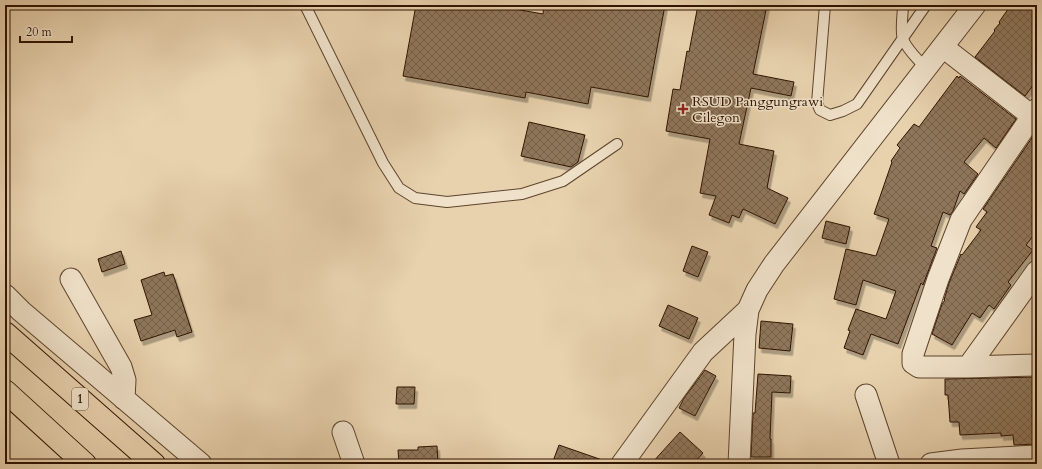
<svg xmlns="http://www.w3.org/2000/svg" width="1042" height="469" viewBox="0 0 1042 469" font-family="Cardo,serif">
	<defs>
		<pattern id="building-cross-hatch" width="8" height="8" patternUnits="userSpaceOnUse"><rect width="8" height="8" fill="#8f765a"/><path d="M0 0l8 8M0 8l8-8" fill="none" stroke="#756048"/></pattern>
		<filter id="shadow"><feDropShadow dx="2.5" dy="4.5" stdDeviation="0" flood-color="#0004"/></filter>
	</defs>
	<rect width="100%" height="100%" fill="#e8d2ae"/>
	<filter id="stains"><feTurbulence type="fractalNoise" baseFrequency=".005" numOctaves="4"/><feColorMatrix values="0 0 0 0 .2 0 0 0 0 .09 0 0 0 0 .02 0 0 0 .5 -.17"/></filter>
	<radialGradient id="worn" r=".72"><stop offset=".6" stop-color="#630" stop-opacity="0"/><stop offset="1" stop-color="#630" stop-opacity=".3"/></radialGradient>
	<path fill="url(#building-cross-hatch)" stroke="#2f1300" filter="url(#shadow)" d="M 416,5 L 492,5 L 543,14 L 544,5 L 665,5 L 648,97 L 591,87 L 588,104 L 526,92 L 525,98 L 403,76 Z
		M 698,5 L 767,5 L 753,74 L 794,82 L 791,96 L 751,88 L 739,144 L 774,151 L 767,188 L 788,198 L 775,224 L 743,209 L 739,218 L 732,215 L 729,223 L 709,215 L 716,196 L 700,193 L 710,139 L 666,131 L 673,89 L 680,90 L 687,51 L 689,52 Z
		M 1011,5 L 1037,5 L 1037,80 L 1025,96 L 975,57 L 995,31 L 994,30 L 1000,23 L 999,22 Z
		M 957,76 L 959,78 L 960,76 L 1016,119 L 996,148 L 984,138 L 964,162 L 978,174 L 964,194 L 960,191 L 953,211 L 950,215 L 943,212 L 931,246 L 937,248 L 923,285 L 921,283 L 898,344 L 871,334 L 863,355 L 844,348 L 850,331 L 848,330 L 856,309 L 886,319 L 896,291 L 863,280 L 856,305 L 834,299 L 846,249 L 876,256 L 889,219 L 874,214 L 892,162 L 891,161 L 900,148 L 897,145 L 914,124 L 919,127 Z
		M 529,122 L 585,135 L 578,162 L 571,167 L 521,156 Z
		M 1036,132 L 1037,132 L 1037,231 L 1026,245 L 1033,250 L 1008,282 L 1011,285 L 994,309 L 989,305 L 980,318 L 972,313 L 952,345 L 932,334 L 942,304 L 945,300 L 944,300 L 949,283 L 961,254 L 962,255 L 981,230 L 976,227 L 987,212 L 983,209 Z
		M 826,221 L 850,227 L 846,244 L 822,238 Z
		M 692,246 L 708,252 L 698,277 L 683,271 Z
		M 121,251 L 125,264 L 102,272 L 98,259 Z
		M 164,272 L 165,276 L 173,274 L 192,332 L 177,337 L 175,330 L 141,341 L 134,320 L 152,315 L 141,280 Z
		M 668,305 L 698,318 L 689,339 L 659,326 Z
		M 761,321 L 793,324 L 790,351 L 759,348 Z
		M 705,370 L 716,376 L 695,416 L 679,408 L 684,398 Z
		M 758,374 L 791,376 L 790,393 L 772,392 L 770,439 L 771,439 L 771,457 L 751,457 L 753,413 L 755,413 Z
		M 1037,377 L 1037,444 L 1014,445 L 1013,435 L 1001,436 L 1001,433 L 960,435 L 959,422 L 950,422 L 948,395 L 945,395 L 945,379 Z
		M 397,387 L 415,387 L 414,404 L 396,404 Z
		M 680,432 L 703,453 L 693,464 L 651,464 Z
		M 559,445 L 608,462 L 608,464 L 552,464 Z
		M 437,446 L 438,464 L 399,464 L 398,450 L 418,450 L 418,447 Z"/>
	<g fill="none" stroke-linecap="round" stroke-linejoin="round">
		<defs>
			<path id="lane" d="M 305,5 L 383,163 L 399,188 L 415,198 L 447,202 L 522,194 L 563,181 L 617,144
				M 825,5 L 817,103 L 820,110 L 830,115 L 843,111 L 857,104 L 926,5
				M 903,5 C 903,14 900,31 903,39 C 907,50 919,60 926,69"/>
			<path id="street" d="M 943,47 L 1037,120
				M 1037,109 L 961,220 L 938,279 L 913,354 L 913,363 L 919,367 L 968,367 L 1037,365
				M 71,279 L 121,367 L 125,380 L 124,399
				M 5,295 L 21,311 L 201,464
				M 968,367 L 1037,271
				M 866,395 L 889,464
				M 343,432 L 354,464
				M 622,464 L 703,352 L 748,310
				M 739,464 L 745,334 L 748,310 L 757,290 L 774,264 L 975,5
				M 931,464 L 962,460 L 1037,456"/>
			<path id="highway" d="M 5,333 L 154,464
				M 5,391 L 85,464"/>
		</defs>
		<use href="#lane" stroke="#5d432c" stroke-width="12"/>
		<use href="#street" stroke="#5d432c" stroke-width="23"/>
		<use href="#highway" stroke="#2f1300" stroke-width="24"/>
		<use href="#lane" stroke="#f0e2ca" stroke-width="10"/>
		<use href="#street" stroke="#f0e2ca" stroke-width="21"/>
		<use href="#highway" stroke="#e8d2ae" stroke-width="22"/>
	</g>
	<path fill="#8f2418" stroke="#f0e2ca" stroke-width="1.5" d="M681 103h4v4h4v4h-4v4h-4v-4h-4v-4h4z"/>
	<g text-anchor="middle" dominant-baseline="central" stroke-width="3" stroke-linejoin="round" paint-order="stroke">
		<rect fill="#f0e2ca" stroke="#69513d" stroke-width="1" x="72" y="388" width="16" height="22" rx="3"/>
		<g font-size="13" font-weight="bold" fill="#2f1300">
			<text x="80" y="399">1</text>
		</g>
		<g font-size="14" fill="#2f1300" stroke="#f0e2ca" text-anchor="start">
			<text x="692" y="101">RSUD Panggungrawi<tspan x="692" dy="16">Cilegon</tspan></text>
		</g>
	</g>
	<rect width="1042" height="469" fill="none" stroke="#e8d2ae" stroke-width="20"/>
	<rect x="6" y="6" width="1030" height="457" fill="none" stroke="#2f1300" stroke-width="2"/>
	<rect x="10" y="10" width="1022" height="449" fill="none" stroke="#2f1300"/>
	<path d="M20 36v6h52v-6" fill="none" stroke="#2f1300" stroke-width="2"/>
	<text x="26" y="36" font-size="12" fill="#2f1300" stroke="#f0e2ca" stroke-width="3" paint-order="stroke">20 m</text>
	<rect width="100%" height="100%" filter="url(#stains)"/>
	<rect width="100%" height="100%" fill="url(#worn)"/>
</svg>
